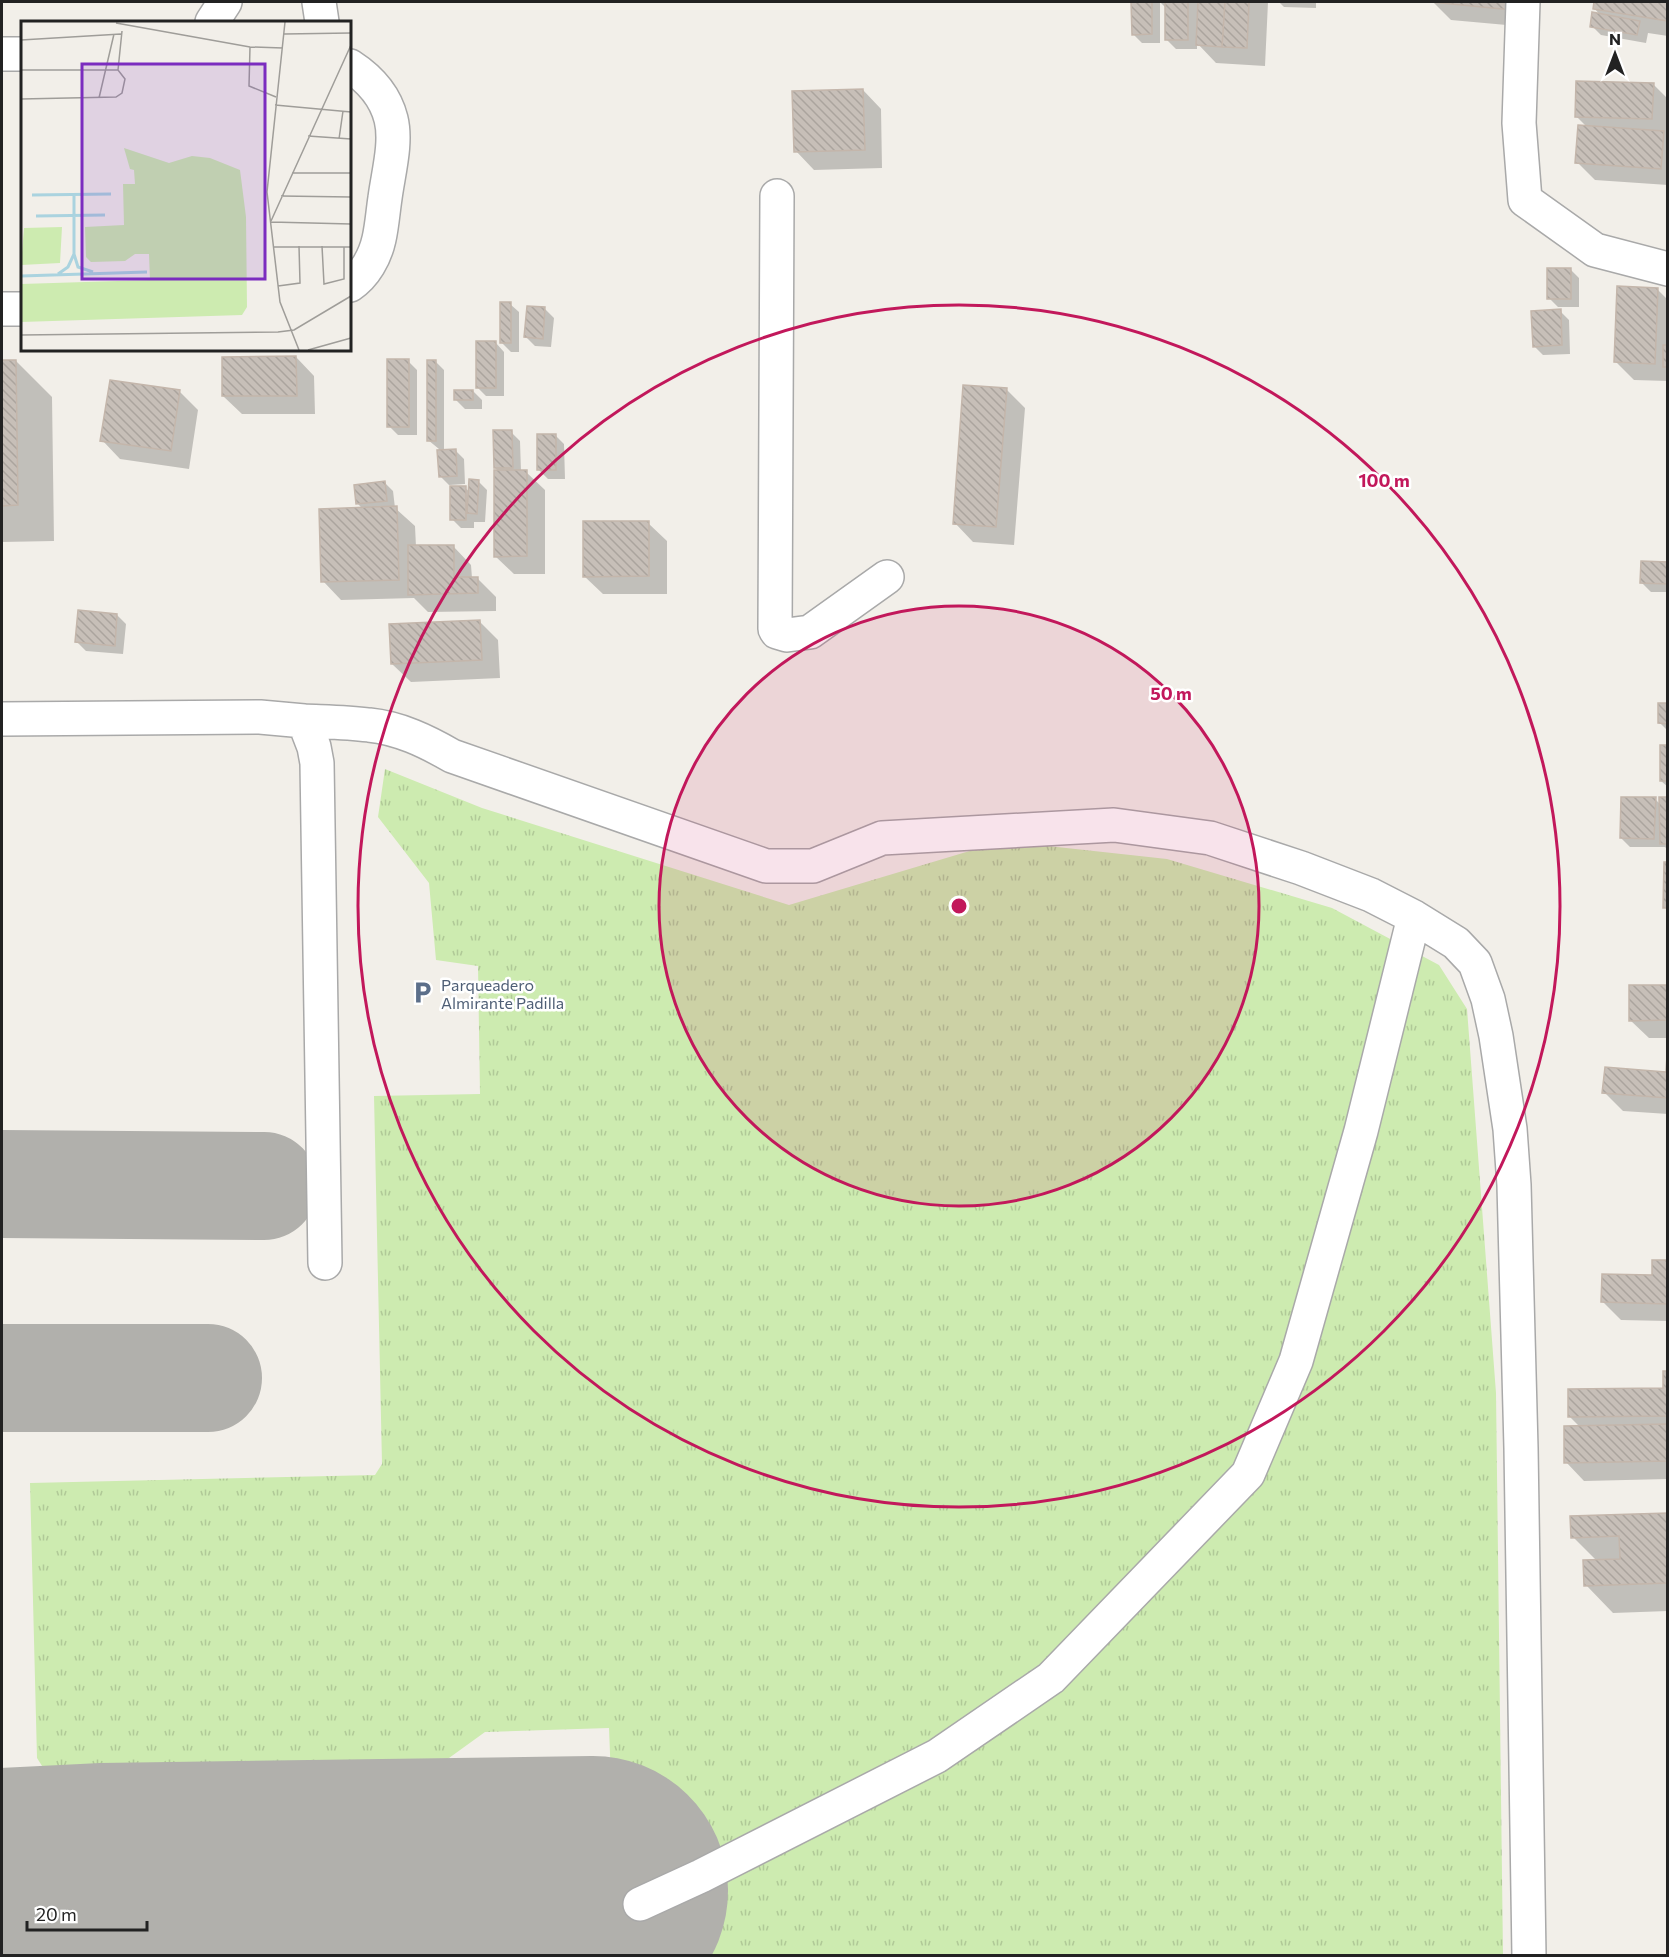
<svg xmlns="http://www.w3.org/2000/svg" width="1669" height="1957" viewBox="0 0 1669 1957" font-family="Commissioner,sans-serif">
	<defs>
		<pattern id="grass-tufts" width="24" height="20" patternUnits="userSpaceOnUse" patternTransform="scale(1.5)"><rect width="24" height="20" fill="#cdebb0"/><path d="M3 7l-1-3M5 7V3M7 7l1-3M15 17l-1-3M17 17v-4M19 17l1-3" fill="none" stroke="#b0c997"/></pattern>
		<pattern id="building-back-hatch" width="6" height="6" patternUnits="userSpaceOnUse" patternTransform="scale(1.5)"><rect width="6" height="6" fill="#c7bfb8"/><path d="M-1 5l2 2M0 0l6 6M5-1l2 2" fill="none" stroke="#aba49e"/></pattern>
	</defs>
	<rect width="100%" height="100%" fill="#f2efe9"/>
	<path fill="url(#grass-tufts)" d="M 385,769 L 482,808 L 789,905 L 1003,841 L 1167,859 L 1332,908 L 1439,965 L 1467,1009 L 1496,1393 L 1503,1955 L 618,1955 L 609,1728 L 485,1732 L 395,1797 L 86,1803 L 56,1788 L 37,1758 L 30,1483 L 375,1475 L 382,1464 L 374,1096 L 480,1094 L 478,966 L 436,960 L 429,883 L 378,817 Z"/>
	<path fill="#0003" d="M 1133,2 L 1268,2 L 1265,66 L 1216,63 L 1197,43 L 1197,49 L 1176,49 L 1167,40 L 1167,9 L 1160,2 L 1160,43 L 1142,43 L 1133,34 Z
		M 1279,2 L 1316,2 L 1316,8 L 1284,7 Z
		M 1433,2 L 1533,2 L 1530,27 L 1451,20 Z
		M 1595,2 L 1668,2 L 1668,36 L 1648,33 L 1646,43 L 1601,35 L 1592,26 L 1601,16 L 1594,8 Z
		M 1653,84 L 1668,99 L 1668,185 L 1595,180 L 1577,162 L 1588,128 L 1576,116 Z
		M 863,90 L 881,109 L 882,168 L 814,170 L 796,151 Z
		M 1570,269 L 1579,278 L 1579,307 L 1558,307 L 1549,298 Z
		M 1658,290 L 1668,300 L 1668,381 L 1634,380 L 1615,361 Z
		M 510,304 L 519,312 L 519,352 L 511,352 L 502,343 Z
		M 545,309 L 554,318 L 551,347 L 535,346 L 526,337 Z
		M 1560,311 L 1569,320 L 1570,354 L 1543,355 L 1534,346 Z
		M 496,343 L 504,352 L 504,396 L 486,396 L 477,387 Z
		M 296,357 L 314,376 L 315,414 L 242,414 L 223,396 Z
		M 16,361 L 52,397 L 54,541 L 2,542 L 2,362 Z
		M 408,361 L 417,370 L 417,435 L 398,435 L 389,426 Z
		M 435,361 L 444,370 L 444,451 L 455,450 L 464,459 L 465,484 L 449,485 L 440,476 L 439,449 L 428,440 Z
		M 1007,390 L 1025,408 L 1014,545 L 973,542 L 955,523 Z
		M 473,391 L 482,400 L 482,409 L 465,409 L 456,400 Z
		M 180,392 L 198,410 L 189,469 L 120,459 L 102,440 Z
		M 511,432 L 520,441 L 521,472 L 526,472 L 545,490 L 545,574 L 514,574 L 495,556 L 499,472 L 495,468 Z
		M 555,435 L 564,444 L 565,479 L 548,479 L 539,470 Z
		M 478,481 L 487,490 L 485,522 L 474,522 L 474,528 L 461,528 L 452,519 L 465,488 L 470,492 Z
		M 384,482 L 393,491 L 395,508 L 415,526 L 416,547 L 453,546 L 471,565 L 472,578 L 477,578 L 496,597 L 496,611 L 428,612 L 414,598 L 341,600 L 323,581 L 363,509 L 357,503 Z
		M 648,523 L 667,541 L 667,594 L 603,594 L 584,576 Z
		M 1668,563 L 1668,592 L 1651,592 L 1642,583 Z
		M 117,615 L 126,624 L 123,654 L 86,651 L 77,642 Z
		M 479,621 L 498,640 L 500,678 L 411,682 L 392,664 Z
		M 1668,705 L 1668,731 L 1660,723 Z
		M 1668,746 L 1668,787 L 1661,781 Z
		M 1655,799 L 1660,804 L 1668,799 L 1668,850 L 1665,847 L 1630,847 L 1621,838 Z
		M 1668,986 L 1668,1038 L 1649,1038 L 1630,1020 Z
		M 1606,1069 L 1668,1073 L 1668,1114 L 1623,1111 L 1604,1092 Z
		M 1668,1262 L 1668,1321 L 1621,1320 L 1603,1302 L 1653,1277 Z
		M 1668,1372 L 1668,1479 L 1584,1481 L 1566,1462 L 1580,1427 L 1570,1417 L 1665,1389 Z
		M 1668,1514 L 1668,1611 L 1613,1613 L 1586,1585 L 1597,1561 L 1573,1537 Z"/>
	<g fill="none" stroke-linecap="round" stroke-linejoin="round">
		<path stroke="#b1b0ac" stroke-width="108" d="M 2,1184 L 264,1186
			M 2,1378 L 208,1378
			M 2,1873 L 21,1884 L 102,1898"/>
		<path stroke="#b1b0ac" stroke-width="270" d="M 2,1903 L 102,1898 L 593,1891"/>
	</g>
	<path fill="url(#building-back-hatch)" stroke="#c4b6ab" stroke-width="1.5" d="M 1131,2 L 1152,2 L 1152,34 L 1132,35 Z
		M 1165,2 L 1188,2 L 1188,40 L 1165,40 Z
		M 1198,2 L 1225,2 L 1222,47 L 1196,45 Z
		M 1225,2 L 1249,2 L 1247,48 L 1222,47 Z
		M 1431,2 L 1513,2 L 1512,10 Z
		M 1594,2 L 1668,2 L 1668,21 L 1593,9 Z
		M 1592,12 L 1640,21 L 1637,35 L 1590,27 Z
		M 1576,81 L 1654,83 L 1652,119 L 1575,117 Z
		M 863,89 L 865,150 L 794,152 L 792,91 Z
		M 1578,125 L 1664,131 L 1661,169 L 1575,163 Z
		M 1547,268 L 1571,268 L 1571,299 L 1547,299 Z
		M 1617,286 L 1658,288 L 1655,364 L 1614,362 Z
		M 500,302 L 511,302 L 511,343 L 500,343 Z
		M 527,306 L 545,307 L 543,339 L 524,337 Z
		M 1561,309 L 1562,345 L 1533,347 L 1531,311 Z
		M 476,341 L 496,341 L 496,388 L 476,388 Z
		M 1663,345 L 1668,345 L 1668,367 L 1663,367 Z
		M 296,356 L 297,396 L 222,396 L 222,357 Z
		M 387,359 L 409,359 L 409,427 L 387,427 Z
		M 2,360 L 16,360 L 18,505 L 2,506 Z
		M 427,360 L 436,360 L 436,441 L 427,441 Z
		M 110,380 L 180,390 L 171,451 L 100,441 Z
		M 963,385 L 1007,388 L 996,527 L 953,524 Z
		M 454,390 L 473,390 L 473,400 L 454,400 Z
		M 493,430 L 512,430 L 513,468 L 494,468 Z
		M 537,434 L 556,434 L 556,470 L 537,470 Z
		M 456,449 L 457,476 L 439,477 L 437,450 Z
		M 494,470 L 527,470 L 527,556 L 494,557 Z
		M 469,479 L 479,480 L 477,514 L 467,513 Z
		M 385,481 L 387,501 L 356,504 L 354,485 Z
		M 450,486 L 466,486 L 466,520 L 450,520 Z
		M 397,506 L 399,580 L 321,582 L 319,509 Z
		M 583,521 L 649,521 L 649,576 L 583,577 Z
		M 408,545 L 454,545 L 454,577 L 478,577 L 478,593 L 408,595 Z
		M 1641,561 L 1668,562 L 1668,584 L 1640,583 Z
		M 78,610 L 117,614 L 115,646 L 75,642 Z
		M 480,620 L 482,660 L 391,664 L 389,624 Z
		M 1658,703 L 1668,703 L 1668,724 L 1658,723 Z
		M 1660,745 L 1668,745 L 1668,781 L 1660,781 Z
		M 1621,797 L 1656,797 L 1654,839 L 1620,838 Z
		M 1659,797 L 1668,797 L 1668,844 L 1660,844 Z
		M 1664,862 L 1668,862 L 1668,908 L 1663,908 Z
		M 1629,985 L 1668,985 L 1668,1020 L 1629,1021 Z
		M 1667,1055 L 1668,1098 L 1602,1093 L 1605,1067 L 1666,1072 Z
		M 1652,1260 L 1668,1260 L 1668,1304 L 1601,1302 L 1602,1274 L 1652,1275 Z
		M 1663,1371 L 1668,1371 L 1668,1416 L 1568,1417 L 1568,1389 L 1663,1388 Z
		M 1668,1424 L 1668,1461 L 1564,1463 L 1564,1426 Z
		M 1668,1513 L 1668,1583 L 1584,1586 L 1583,1560 L 1620,1559 L 1619,1536 L 1571,1538 L 1570,1516 Z"/>
	<g fill="none" stroke-linecap="round" stroke-linejoin="round">
		<defs>
			<path id="minor" d="M 319,2 L 322,22
				M 1523,2 L 1519,123 L 1525,200 L 1595,250 L 1668,269
				M 212,22 L 225,2
				M 2,54 L 22,54
				M 350,66 C 370,79 385,95 391,119 C 397,143 388,174 385,198 C 383,211 382,226 379,239 C 375,257 365,275 350,285
				M 777,196 L 775,629 L 777,632 L 787,635 L 810,632 L 887,577
				M 2,309 L 22,309
				M 2,719 L 260,717 L 304,721 L 314,747 L 317,763 L 325,1263
				M 304,721 C 325,722 347,722 369,725 C 399,728 426,741 452,756 L 766,866 L 813,866 L 882,838 L 1114,825 L 1210,838 L 1301,868 L 1371,895 L 1414,917 L 1456,943 L 1475,963 L 1488,999 L 1496,1036 L 1510,1129 L 1514,1185 L 1521,1448 L 1529,1956
				M 640,1904 L 701,1876 L 937,1756 L 1051,1678 L 1248,1474 L 1296,1361 L 1361,1131 L 1414,917"/>
		</defs>
		<use href="#minor" stroke="#a9a9a9" stroke-width="36"/>
		<use href="#minor" stroke="#fff" stroke-width="33"/>
	</g>
	<circle cx="959" cy="906" r="300" fill="#c2185b" fill-opacity=".12"/>
	<g fill="none" stroke="#c2185b" stroke-width="3">
		<circle cx="959" cy="906" r="300"/>
		<circle cx="959" cy="906" r="601"/>
	</g>
	<defs>
		<symbol id="parking-bare" viewBox="-9 -9 18 18"><path d="M-3.5-5.5H1a3.5 3.5 0 0 1 0 7H-1V5.5H-3.5ZM-1-3.4V-.6H.8a1.4 1.4 0 0 0 0-2.8Z" fill="#5c6f8a" stroke="#fff" stroke-width="2.5" paint-order="stroke"/></symbol>
	</defs>
	<g fill-rule="evenodd">
		<use href="#parking-bare" x="406" y="976" width="33" height="33"/>
	</g>
	<g text-anchor="middle" dominant-baseline="central" stroke-width="5" stroke-linejoin="round" paint-order="stroke">
		<g font-size="16" fill="#4e5e75" stroke="#fff" text-anchor="start">
			<text x="441" y="984">Parqueadero<tspan x="441" dy="18">Almirante Padilla</tspan></text>
		</g>
	</g>
	<g transform="translate(21 21)">
		<rect width="330" height="330" fill="#f2efe9"/>
		<path d="M 103,127 L 148,142 L 171,135 L 189,137 L 219,149 L 225,196 L 226,286 L 221,294 L 0,301 L 0,263 L 129,259 L 128,233 L 114,233 L 104,240 L 70,241 L 65,236 L 64,206 L 103,204 L 102,163 L 114,163 L 113,149 L 109,148 ZM 41,206 L 39,242 L 0,244 L 3,207 Z" fill="#cdebb0"/>
		<path fill="none" stroke="#aad3df" stroke-width="3" d="M 11,174 L 90,173M 15,195 L 84,194M 53,233 L 57,246 L 72,251M 37,253 L 47,246 L 53,233 L 53,173M 0,255 L 126,251"/>
		<path fill="none" stroke="#9f9d99" stroke-width="1.5" d="M 264,1 L 246,171 L 259,281 L 278,329M 95,2 L 229,26 L 262,27M 263,13 L 330,12M 0,19 L 100,13M 229,26 L 228,65 L 255,76M 0,49 L 97,49 L 104,58 L 101,72 L 95,76 L 0,78M 97,49 L 101,10M 78,77 L 93,13M 254,84 L 330,91M 287,115 L 330,118M 318,118 L 322,90M 271,152 L 330,152M 260,175 L 330,176M 250,200 L 330,24M 250,201 L 330,203M 301,225 L 303,263 L 323,258 L 323,226M 253,226 L 330,226M 257,265 L 279,262 L 278,225M 0,314 L 257,311 L 273,309 L 330,275M 287,329 L 330,317"/>
		<path fill="#7b2cbf" fill-opacity="0.15" stroke="#7b2cbf" stroke-width="3" d="M 61,43 L 244,43 L 244,258 L 61,258 Z"/>
		<rect width="330" height="330" fill="none" stroke="#222" stroke-width="3"/>
	</g>
	<circle cx="959" cy="906" r="9" fill="#c2185b" stroke="#fff" stroke-width="3"/>
	<g font-size="18" text-anchor="middle" font-weight="bold" fill="#c2185b" stroke="#fff" stroke-width="5" stroke-linejoin="round" paint-order="stroke">
		<text x="1384" y="487">100 m</text>
		<text x="1171" y="700">50 m</text>
	</g>
	<rect width="1669" height="1957" fill="none" stroke="#222222" stroke-width="6"/>
	<g transform="translate(1615 54)" stroke="#ffffff" stroke-width="4.5" paint-order="stroke">
	<path d="M0-4.5L10 22L0 15L-10 22Z" fill="#222222"/>
	<text y="-9" font-size="16" font-weight="bold" text-anchor="middle" fill="#222222">N</text>
	</g>
	<path d="M27 1921v9h120v-9" fill="none" stroke="#222222" stroke-width="3"/>
	<text x="36" y="1921" font-size="18" fill="#222222" stroke="#ffffff" stroke-width="4.5" paint-order="stroke">20 m</text>
</svg>
